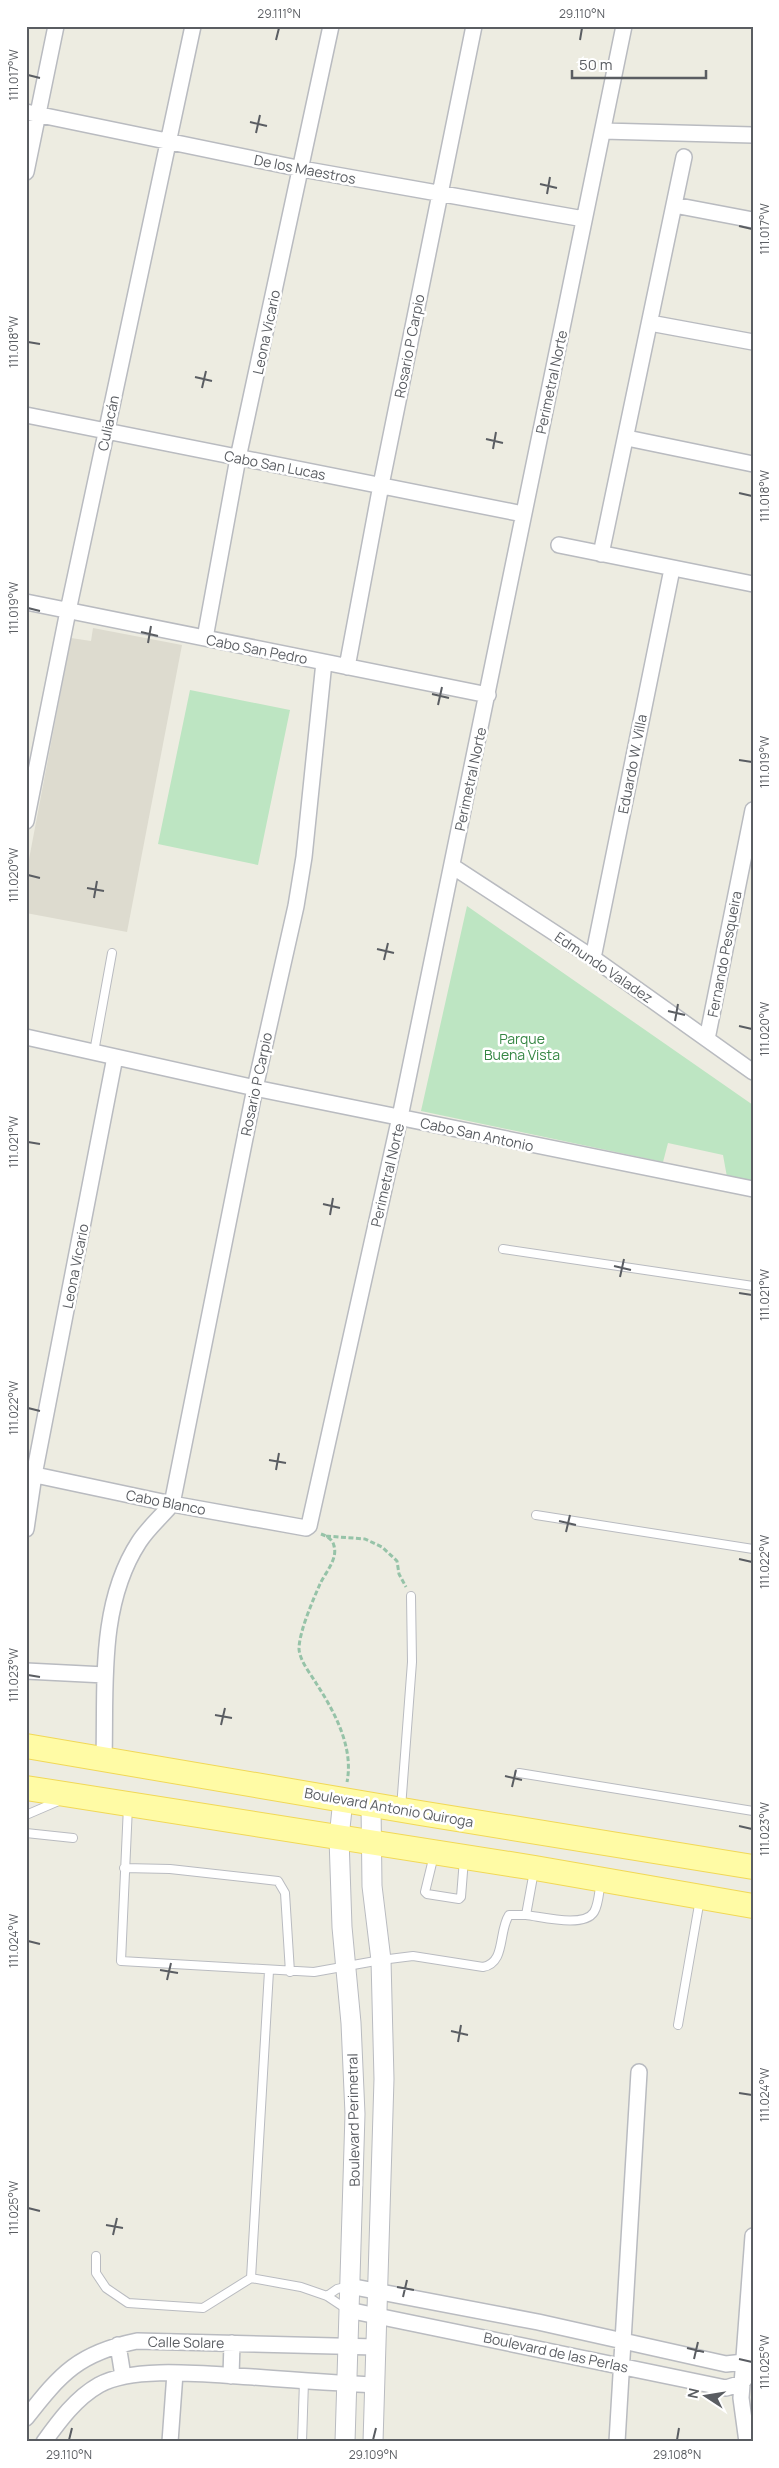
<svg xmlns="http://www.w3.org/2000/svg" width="779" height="2468" viewBox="0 0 779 2468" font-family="Manrope,sans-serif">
	<rect width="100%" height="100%" fill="#edece1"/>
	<path fill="#dddbcf" d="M 93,628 L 182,645 L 127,932 L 26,913 L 26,875 L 71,638 L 91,641 Z"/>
	<path fill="#bde5c2" d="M 190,690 L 290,710 L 258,865 L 158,844 Z
		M 467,906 L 753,1105 L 753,1182 L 727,1177 L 723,1155 L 668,1143 L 663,1162 L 421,1111 Z"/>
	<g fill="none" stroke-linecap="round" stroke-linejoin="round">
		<defs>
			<path id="service" d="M 94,1052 L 112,953
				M 503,1249 L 753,1286
				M 536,1515 L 753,1549
				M 519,1773 L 753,1811
				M 128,1806 L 121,1961 L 314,1972 L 381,1960 L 413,1956 L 483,1967 C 506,1963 498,1932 509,1915 L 526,1915 L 534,1871
				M 401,1808 L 412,1662 L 411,1596
				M 26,1815 L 61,1800
				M 26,1833 L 73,1838
				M 434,1855 L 425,1892 L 427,1894 L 459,1899 L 461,1897 L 464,1859
				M 124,1868 L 170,1869 L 278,1881 L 285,1893 L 290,1972
				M 526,1915 C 543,1917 584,1928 594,1912 C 599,1904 599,1890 601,1881
				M 678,2025 L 700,1899
				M 96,2256 L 96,2273 L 106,2288 L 128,2303 L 203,2308 L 251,2278 L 269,1971
				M 251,2278 L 301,2287 L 327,2296 L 348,2310
				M 327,2296 L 337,2289 L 349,2286
				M 302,2442 L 304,2381"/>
			<path id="minor" d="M 26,112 L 302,169 L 584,219
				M 603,131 L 753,135
				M 26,172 L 56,26
				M 674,205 L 753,220
				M 650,323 L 753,342
				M 26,415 L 523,514
				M 627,438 L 753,464
				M 559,545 L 753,584
				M 601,554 L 684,157
				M 26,602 L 488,695
				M 205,638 L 238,458 L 331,26
				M 347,667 L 381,485 L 474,26
				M 26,821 L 68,611 L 193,26
				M 452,866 L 593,958 L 753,1072
				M 593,958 L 672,569
				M 26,1037 L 255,1088 L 753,1189
				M 707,1039 L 753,810
				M 26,1473 L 172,1504 L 306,1528 L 309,1526 L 400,1117 L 624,26
				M 26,1529 L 34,1475 L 115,1057
				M 26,1671 L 105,1675
				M 104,1758 C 106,1686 98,1605 139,1542 C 148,1528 162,1516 172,1504 L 255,1088 L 296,906 L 304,857 L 324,662
				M 349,2286 L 538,2322 L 726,2364 L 753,2361
				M 348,2310 L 726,2388 L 742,2383 L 753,2366
				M 118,2345 L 123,2376
				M 231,2376 L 232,2343
				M 26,2418 C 61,2373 79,2353 137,2341 L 375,2347
				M 44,2442 C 59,2421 76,2398 99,2385 C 135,2365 212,2375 253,2377 C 293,2380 333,2383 374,2385
				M 170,2442 L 175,2373
				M 617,2442 L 639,2072
				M 747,2442 L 741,2398 L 753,2236"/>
			<path id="tertiary" d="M 343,1799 L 339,1838 L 342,1927 L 351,2023 L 355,2114 L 345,2442
				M 371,1805 L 372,1886 L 381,1960 L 384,2079 L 373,2442"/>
			<path id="primary" d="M 26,1746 L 420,1813 L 753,1867
				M 26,1788 L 535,1868 L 753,1906"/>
		</defs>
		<use href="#service" stroke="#b9bbc0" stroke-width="10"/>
		<use href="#minor" stroke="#b9bbc0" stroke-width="18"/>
		<use href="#tertiary" stroke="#b9bbc0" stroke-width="21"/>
		<use href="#primary" stroke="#f1d857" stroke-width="26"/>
		<path stroke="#96c3a8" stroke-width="3" stroke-dasharray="5 2.5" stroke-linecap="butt" d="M 321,1534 C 326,1536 333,1539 334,1546 C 338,1559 325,1573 320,1584 C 313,1600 299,1632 299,1649 C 300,1661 310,1673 316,1683 C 334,1711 354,1747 347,1782
			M 326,1536 L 365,1539 L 382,1547 L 397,1561 L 399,1574 L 406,1587"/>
		<use href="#service" stroke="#fff" stroke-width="8"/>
		<use href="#minor" stroke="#fff" stroke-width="15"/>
		<use href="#tertiary" stroke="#fff" stroke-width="19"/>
		<use href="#primary" stroke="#fffba5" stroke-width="24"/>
	</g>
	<path fill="none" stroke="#5a5d62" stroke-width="2" d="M 276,40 L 279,28M 580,40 L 582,28M 28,75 L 40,78M 250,122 L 267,126M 256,133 L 260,115M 540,184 L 557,188M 547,194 L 550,177M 739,226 L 752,229M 28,342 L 40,344M 195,377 L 212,381M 202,388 L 206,371M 486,439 L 503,443M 493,449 L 496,432M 739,493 L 752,496M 28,608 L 40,611M 141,632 L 158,636M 148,643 L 151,626M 432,694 L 449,698M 438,705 L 442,687M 739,760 L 752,762M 28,875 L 40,878M 87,888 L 104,891M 94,898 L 97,881M 377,949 L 394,953M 384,960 L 388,943M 668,1011 L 685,1015M 675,1021 L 678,1004M 739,1026 L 752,1029M 28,1142 L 40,1144M 323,1204 L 340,1208M 330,1215 L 333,1198M 614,1266 L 631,1270M 620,1277 L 624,1259M 739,1293 L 752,1295M 28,1408 L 40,1411M 269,1460 L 286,1463M 276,1470 L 279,1453M 559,1521 L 576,1525M 566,1532 L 570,1515M 739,1559 L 752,1562M 28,1675 L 40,1677M 215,1715 L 232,1718M 221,1725 L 225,1708M 505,1776 L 522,1780M 512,1787 L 516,1770M 739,1826 L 752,1829M 28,1941 L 40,1944M 160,1970 L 178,1973M 167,1980 L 171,1963M 451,2031 L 468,2035M 458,2042 L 461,2025M 739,2093 L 752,2095M 28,2208 L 40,2211M 106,2225 L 123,2228M 113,2235 L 117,2218M 397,2287 L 414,2290M 403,2297 L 407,2280M 687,2348 L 704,2352M 694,2359 L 698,2342M 739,2359 L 752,2362M 69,2440 L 72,2428M 373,2440 L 376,2428M 677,2440 L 679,2428"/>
	<g text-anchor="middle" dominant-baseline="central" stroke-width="5" stroke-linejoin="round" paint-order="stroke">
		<g font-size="14" fill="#5a5d62" stroke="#fff">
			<text transform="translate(305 169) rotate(11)">De los Maestros</text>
			<text transform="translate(266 332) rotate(-78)">Leona Vicario</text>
			<text transform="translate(409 346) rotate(-79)">Rosario P Carpio</text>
			<text transform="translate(551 382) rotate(-78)">Perimetral Norte</text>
			<text transform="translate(108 423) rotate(-78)">Culiacán</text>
			<text transform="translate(275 465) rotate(11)">Cabo San Lucas</text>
			<text transform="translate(257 649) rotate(11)">Cabo San Pedro</text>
			<text transform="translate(632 764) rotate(-79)">Eduardo W. Villa</text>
			<text transform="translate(470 779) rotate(-78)">Perimetral Norte</text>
			<text transform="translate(724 954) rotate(-79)">Fernando Pesqueira</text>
			<text transform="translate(604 967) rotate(34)">Edmundo Valadez</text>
			<text transform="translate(256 1084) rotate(-78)">Rosario P Carpio</text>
			<text transform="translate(477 1134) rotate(12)">Cabo San Antonio</text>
			<text transform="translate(387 1175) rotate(-77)">Perimetral Norte</text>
			<text transform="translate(75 1266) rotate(-79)">Leona Vicario</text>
			<text transform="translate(166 1502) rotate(11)">Cabo Blanco</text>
			<text transform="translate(389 1807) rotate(10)">Boulevard Antonio Quiroga</text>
			<text transform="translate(353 2120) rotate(-91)">Boulevard Perimetral</text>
			<text transform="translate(186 2342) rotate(1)">Calle Solare</text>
			<text transform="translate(556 2352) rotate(12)">Boulevard de las Perlas</text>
		</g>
		<g font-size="14" fill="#358643" stroke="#fff">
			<text x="522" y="1038">Parque<tspan x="522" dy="16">Buena Vista</tspan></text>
		</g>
	</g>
	<rect width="779" height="2468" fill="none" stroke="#ffffff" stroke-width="55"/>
	<g transform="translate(706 2396) rotate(282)" stroke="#ffffff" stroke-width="4" paint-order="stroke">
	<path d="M0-4L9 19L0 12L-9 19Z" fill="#5a5d62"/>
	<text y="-8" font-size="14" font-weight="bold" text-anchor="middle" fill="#5a5d62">N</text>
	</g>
	<path d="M572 70v8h134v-8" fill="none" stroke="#5a5d62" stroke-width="2.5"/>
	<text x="579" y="70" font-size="15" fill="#5a5d62" stroke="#ffffff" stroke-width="4" paint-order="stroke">50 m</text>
	<rect x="28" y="28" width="724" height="2412" fill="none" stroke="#5a5d62" stroke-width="2"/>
	<g font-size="12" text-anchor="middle" fill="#5a5d62">
		<text x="279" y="18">29.111°N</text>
		<text x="582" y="18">29.110°N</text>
		<text transform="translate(14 75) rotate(-90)" y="4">111.017°W</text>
		<text transform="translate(765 229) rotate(-90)" y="4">111.017°W</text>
		<text transform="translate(14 342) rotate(-90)" y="4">111.018°W</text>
		<text transform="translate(765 496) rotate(-90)" y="4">111.018°W</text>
		<text transform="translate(14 608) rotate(-90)" y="4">111.019°W</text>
		<text transform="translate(765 762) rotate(-90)" y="4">111.019°W</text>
		<text transform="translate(14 875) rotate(-90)" y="4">111.020°W</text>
		<text transform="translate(765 1029) rotate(-90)" y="4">111.020°W</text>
		<text transform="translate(14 1142) rotate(-90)" y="4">111.021°W</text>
		<text transform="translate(765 1295) rotate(-90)" y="4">111.021°W</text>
		<text transform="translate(14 1408) rotate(-90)" y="4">111.022°W</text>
		<text transform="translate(765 1562) rotate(-90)" y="4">111.022°W</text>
		<text transform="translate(14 1675) rotate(-90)" y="4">111.023°W</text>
		<text transform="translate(765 1829) rotate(-90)" y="4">111.023°W</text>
		<text transform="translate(14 1941) rotate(-90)" y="4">111.024°W</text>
		<text transform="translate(765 2095) rotate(-90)" y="4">111.024°W</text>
		<text transform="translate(14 2208) rotate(-90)" y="4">111.025°W</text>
		<text transform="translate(765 2362) rotate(-90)" y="4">111.025°W</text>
		<text x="69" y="2459">29.110°N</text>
		<text x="373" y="2459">29.109°N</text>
		<text x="677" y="2459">29.108°N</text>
	</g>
</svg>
